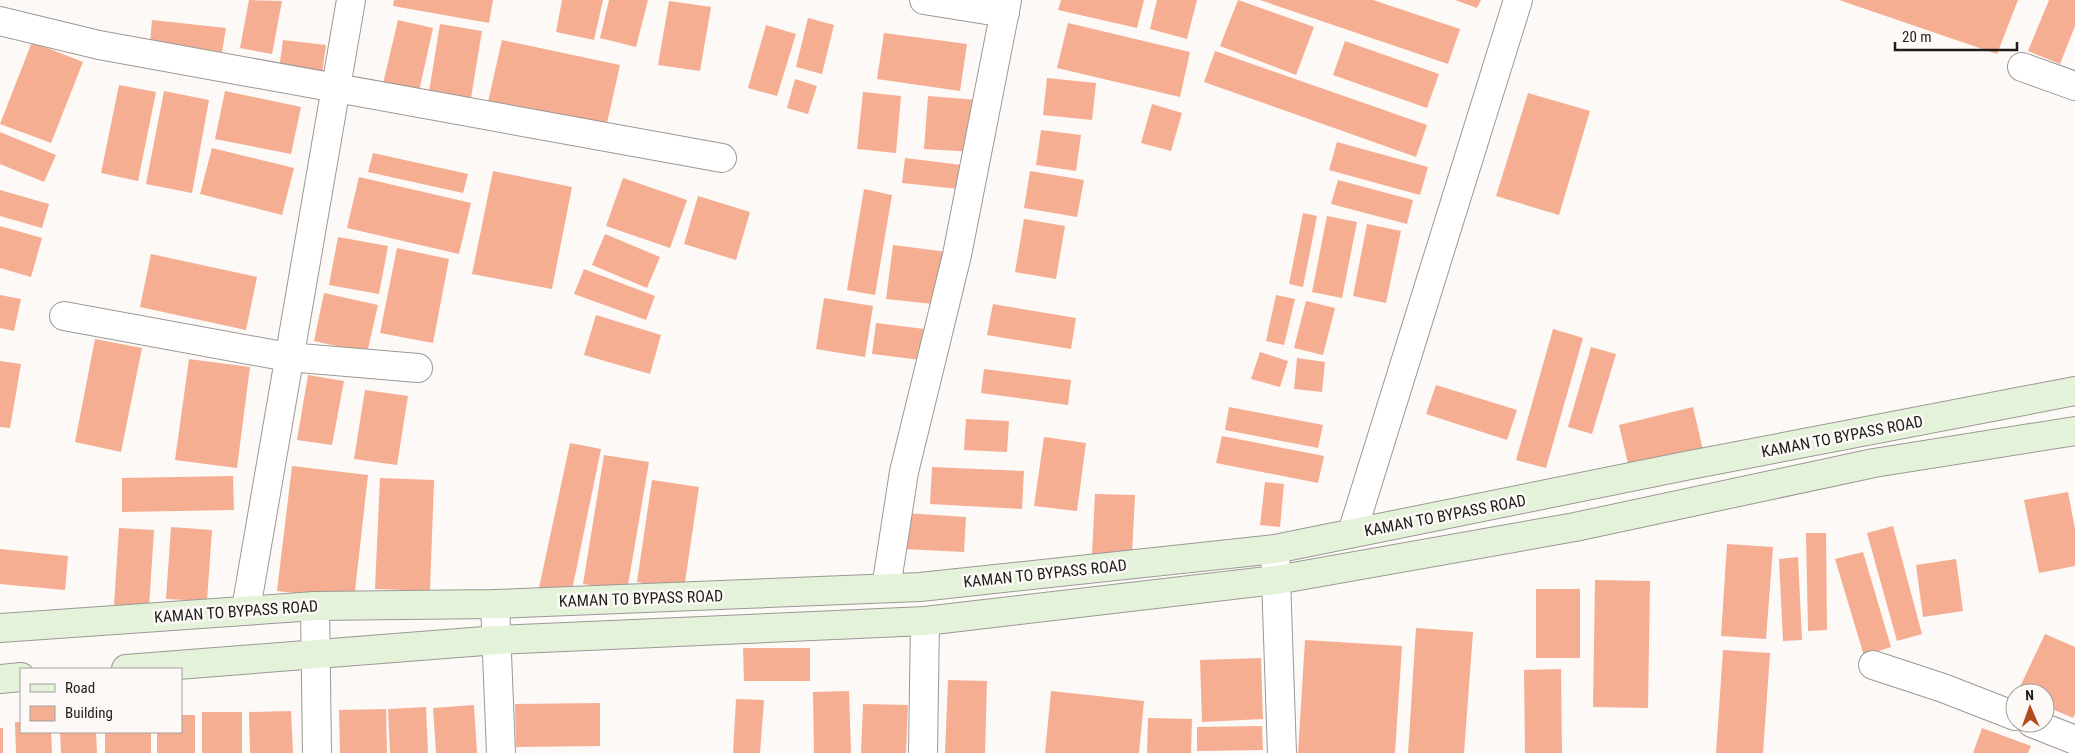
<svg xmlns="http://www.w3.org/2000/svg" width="2075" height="753" font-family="'Roboto Condensed',sans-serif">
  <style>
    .building { fill: #f6ae93 }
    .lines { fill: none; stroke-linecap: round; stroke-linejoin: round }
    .street-casing { stroke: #9c9896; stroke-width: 30 }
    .secondary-casing { stroke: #9c9896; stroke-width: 30 }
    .street { stroke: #fff; stroke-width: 28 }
    .secondary { stroke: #e3f2d8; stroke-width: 28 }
    .labels { text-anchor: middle; stroke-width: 5; stroke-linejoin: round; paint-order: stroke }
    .street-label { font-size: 16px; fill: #1e1d1c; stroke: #fcf9f6 }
  </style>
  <rect width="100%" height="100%" fill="#fcf9f6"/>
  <path class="building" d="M249,0L282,1L272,54L240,48Z
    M394,0H493L489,23L393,6Z
    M562,0H603L594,40L556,32Z
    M609,0H648L636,47L600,38Z
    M1061,0H1144L1137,28L1058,10Z
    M1157,0H1197L1187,39L1150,29Z
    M1238,0L1314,27L1296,75L1220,46Z
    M1260,0H1373L1460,29L1448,64Z
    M1455,0H1481L1477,8Z
    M1839,0H2018L1997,54Z
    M2049,0H2075V26L2060,64L2028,51Z
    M669,1L711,7L700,71L658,65Z
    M808,18L834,25L822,74L796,67Z
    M152,20L226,28L222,52L150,43Z
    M398,20L433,28L418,96L382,88Z
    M1068,23L1190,52L1180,97L1057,68Z
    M440,24L482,31L471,98L429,92Z
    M766,25L796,34L777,96L748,88Z
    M884,33L967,44L960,91L877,79Z
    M283,40L326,45L322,74L279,69Z
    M502,40L620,65L606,128L488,102Z
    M1345,41L1439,74L1427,108L1333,75Z
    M32,42L83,62L51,143L0,124Z
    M1215,51L1427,125L1416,157L1204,82Z
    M1047,78L1096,83L1092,120L1043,115Z
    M795,79L817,86L808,114L787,108Z
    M119,85L156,92L138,181L101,173Z
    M164,91L209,100L192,193L146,184Z
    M225,91L301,107L291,154L215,139Z
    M863,92L901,96L896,153L857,149Z
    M1528,93L1590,111L1559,215L1496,196Z
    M928,96L978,100L974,152L924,149Z
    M1152,104L1182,113L1171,151L1141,143Z
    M1041,130L1081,135L1076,171L1036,165Z
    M0,132L56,155L44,182L0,164Z
    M1337,142L1428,167L1420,195L1329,170Z
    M212,148L294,168L282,215L200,194Z
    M373,153L468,174L463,193L368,172Z
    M905,158L962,165L959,189L902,183Z
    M493,171L572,187L552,289L472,274Z
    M1030,171L1084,180L1077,217L1024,208Z
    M359,177L471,203L459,254L347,228Z
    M623,178L687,200L670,248L606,226Z
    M1338,180L1413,200L1407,224L1331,204Z
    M864,189L892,195L875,295L847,290Z
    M0,190L49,204L42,228L0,216Z
    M698,196L750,212L736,260L684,244Z
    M1303,213L1317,216L1303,287L1289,284Z
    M1327,216L1357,222L1342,298L1312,292Z
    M1024,219L1065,226L1056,279L1015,272Z
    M1367,224L1401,231L1386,303L1353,296Z
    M0,226L42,238L31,277L0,268Z
    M605,234L660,257L647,288L592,265Z
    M338,237L388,246L379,294L329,285Z
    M893,245L948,252L942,305L886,299Z
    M397,248L449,259L433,343L380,333Z
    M151,254L257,277L246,330L140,307Z
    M584,269L655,296L646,320L574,294Z
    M324,293L378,305L367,353L314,341Z
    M0,295L21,299L14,331L0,328Z
    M1276,295L1295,299L1284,345L1266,341Z
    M824,298L873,306L865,357L816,349Z
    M1306,301L1335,308L1323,355L1294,348Z
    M993,304L1076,318L1071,349L987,335Z
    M596,315L661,335L650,374L584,355Z
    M876,323L933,330L929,361L872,354Z
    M1553,329L1583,338L1546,468L1516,460Z
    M95,339L142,348L121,452L75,442Z
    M1591,347L1616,354L1592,434L1568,427Z
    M1260,352L1288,361L1280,387L1251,379Z
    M1297,358L1325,362L1322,392L1294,389Z
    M189,359L250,367L237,468L175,460Z
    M0,361L21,364L10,428L0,427Z
    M984,369L1071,380L1068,405L981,393Z
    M308,375L344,381L332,445L297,440Z
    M1436,385L1517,410L1507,440L1426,414Z
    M365,390L408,396L397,465L354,459Z
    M1229,407L1323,425L1318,448L1225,430Z
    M1693,407L1703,450L1629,468L1619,425Z
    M966,419L1009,421L1007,452L964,450Z
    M1222,436L1324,456L1318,483L1216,463Z
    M1044,437L1086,443L1077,511L1034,506Z
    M570,443L601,449L571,595L539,588Z
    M604,455L649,462L627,591L583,584Z
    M292,466L368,475L354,600L277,591Z
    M932,467L1024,471L1022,509L930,504Z
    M233,476L234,510L122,512V478Z
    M380,478L434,480L430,591L375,589Z
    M652,480L699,487L684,589L637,582Z
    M1265,482L1284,484L1280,527L1260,525Z
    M2068,492L2075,529V566L2039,573L2024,500Z
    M1095,494L1135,495L1132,555L1092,554Z
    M905,513L966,517L964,552L903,549Z
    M1893,526L1922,634L1897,641L1867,533Z
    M171,527L212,530L207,601L166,599Z
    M119,528L154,530L149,607L114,605Z
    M1806,533H1826L1827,630L1808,631Z
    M1727,544L1773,547L1766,639L1721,636Z
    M0,549L68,556L65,590L0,584Z
    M1863,552L1891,647L1864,656L1835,559Z
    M1798,557L1802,640L1783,641L1779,559Z
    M1956,559L1963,611L1923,617L1916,565Z
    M1595,580L1650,581L1648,708L1593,707Z
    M1536,589H1580V658H1536Z
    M1416,628L1473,632L1464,753H1408Z
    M2045,634L2075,647V714L2073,718L2045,706V693H2017Z
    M1305,640L1402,646L1395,753H1298Z
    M743,648H810V681H744Z
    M1723,650L1770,653L1763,753H1716Z
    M1261,658L1263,719L1202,722L1200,660Z
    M1561,669L1562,753H1525L1524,670Z
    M948,680L987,681L985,753H945Z
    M849,691L851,753H814L813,692Z
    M1051,691L1144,701L1139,753H1045Z
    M736,699L764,700L760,753H733Z
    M600,703V746L516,747L515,704Z
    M863,704L908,705L906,753H861Z
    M474,705L477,753H436L433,708Z
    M426,707L428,753H390L388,709Z
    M386,709L387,753H340L339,710Z
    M291,711L293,753H250L249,712Z
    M202,712H242V753H202Z
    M181,715H195V753H157V732H181Z
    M1148,718L1192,719L1191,753H1147Z
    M15,722H21V732H51L52,753H16Z
    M1262,726L1263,750L1197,751V727Z
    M0,728H3V753H0Z
    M1982,728L2031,746L2028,753H1973Z
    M60,732H96L97,753H61Z
    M105,732H151V753H105Z"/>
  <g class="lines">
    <g class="street-casing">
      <path id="street" d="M924,0L1005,13
        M0,21L99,45L722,158
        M2022,67L2075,86
        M64,316L288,357L418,368
        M1352,533L1518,0
        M1275,549L1282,753
        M886,588L904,472L957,255L1007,0
        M495,604L501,753
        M315,606L317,753
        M246,609L351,0
        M1873,665L1943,688L2015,716
        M2032,723L2075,740
        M923,753L925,621"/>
    </g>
    <g class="secondary-casing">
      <path id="secondary" d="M0,628L315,606L495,604L920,587L1275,549L1690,465L2075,391
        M126,669L497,640L925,621L1276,580L1575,527L1874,463L2075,431
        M0,679L21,677"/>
    </g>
    <use href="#street" class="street"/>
    <use href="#secondary" class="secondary"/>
  </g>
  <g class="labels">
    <g class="street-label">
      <text transform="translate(1842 436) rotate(-11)" y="6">KAMAN TO BYPASS ROAD</text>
      <text transform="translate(1445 515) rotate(-11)" y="6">KAMAN TO BYPASS ROAD</text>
      <text transform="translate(1045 573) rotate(-6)" y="6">KAMAN TO BYPASS ROAD</text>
      <text transform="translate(641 598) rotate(-2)" y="6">KAMAN TO BYPASS ROAD</text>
      <text transform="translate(236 611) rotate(-4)" y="6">KAMAN TO BYPASS ROAD</text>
    </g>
  </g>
  <rect x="20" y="668" width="162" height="65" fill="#fcf9f6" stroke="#a3a19f"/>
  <rect x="30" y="684" width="25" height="8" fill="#e3f2d8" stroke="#a3a19f"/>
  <text x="65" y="693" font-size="15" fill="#1e1d1c">Road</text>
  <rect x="30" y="706" width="25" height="15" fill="#f6ae93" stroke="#a3a19f"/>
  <text x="65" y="718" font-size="15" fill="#1e1d1c">Building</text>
  <g transform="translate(2030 708) rotate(358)"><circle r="24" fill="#fcf9f6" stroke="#a3a19f"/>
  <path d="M0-4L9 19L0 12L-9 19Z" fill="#b04b1a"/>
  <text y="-8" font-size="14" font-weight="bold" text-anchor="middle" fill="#1e1d1c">N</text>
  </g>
  <path d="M1895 42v8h122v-8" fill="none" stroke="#1e1d1c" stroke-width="2.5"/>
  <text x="1902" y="42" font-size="15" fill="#1e1d1c" stroke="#fcf9f6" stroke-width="4" paint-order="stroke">20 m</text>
</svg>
